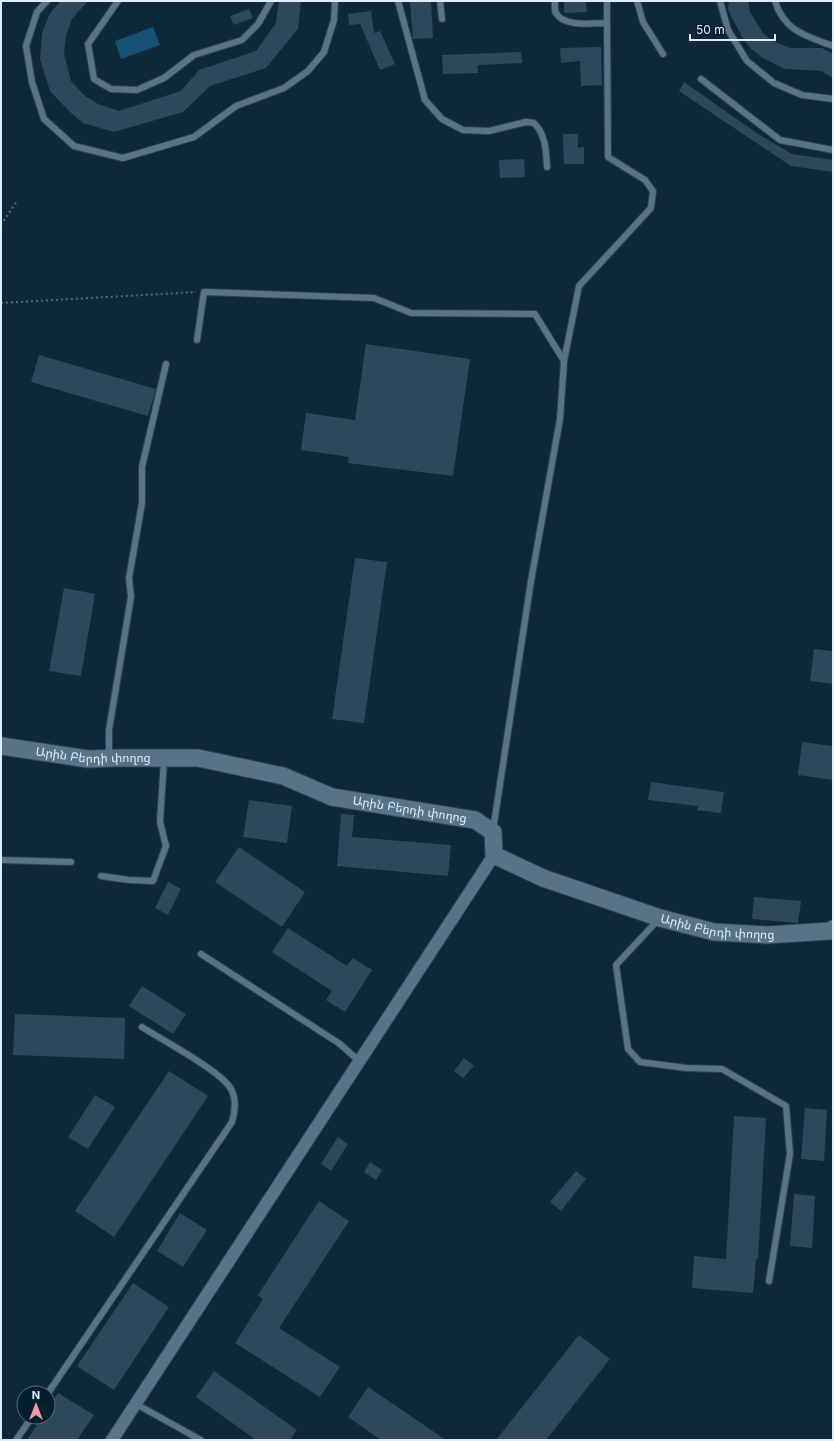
<svg xmlns="http://www.w3.org/2000/svg" width="834" height="1441" font-family="Inter,'Noto Sans Armenian',sans-serif">
  <style>
    .green { fill: #175176 }
    .building { fill: #2e475a }
    .lines { fill: none; stroke-linecap: round; stroke-linejoin: round }
    .lane-casing { stroke: #314150; stroke-width: 8 }
    .street-casing { stroke: #314150; stroke-width: 14 }
    .secondary-casing { stroke: #314150; stroke-width: 19 }
    .path { stroke: #546a79; stroke-width: 2; stroke-dasharray: 2 3; stroke-linecap: butt }
    .lane { stroke: #587388; stroke-width: 6 }
    .street { stroke: #587388; stroke-width: 12 }
    .secondary { stroke: #587388; stroke-width: 17 }
    .labels { text-anchor: middle; stroke-width: 3; stroke-linejoin: round; paint-order: stroke }
    .street-label { font-size: 12px; fill: #deedf9; stroke: #051e2f }
  </style>
  <rect width="100%" height="100%" fill="#0f2839"/>
  <path class="green" d="M153,27L160,45L121,59L115,41Z"/>
  <path class="building" d="M61,1H88L72,19L66,35L64,54L71,81L85,96L98,104L119,111L181,91L199,70L256,51L276,23L279,1H301L298,29L266,68L210,86L183,112L114,132L83,123L69,111L50,91L40,59L42,33L50,13Z
    M410,1H431L433,38L413,39Z
    M564,1H586L587,12L564,13Z
    M729,1H748L750,12L763,33L771,40L790,48H822L833,54V78L821,71L785,69L763,58L750,48L741,35L728,10Z
    M249,9L253,18L234,25L230,16Z
    M371,11L374,33L380,31L395,64L380,70L360,24L349,25L348,14Z
    M601,47L602,85L581,86L580,61L561,63L560,48Z
    M521,52L522,63L478,65V73L443,74L442,55Z
    M684,82L758,134L792,154L833,160V172L791,166L679,91Z
    M563,134H578V148L584,147V164H564Z
    M524,159L525,177L500,178L499,160Z
    M366,344L470,359L453,476L348,463L349,457L301,450L306,413L355,420Z
    M39,355L156,389L148,416L31,382Z
    M355,558L387,562L364,723L332,719Z
    M64,588L95,594L81,676L49,671Z
    M814,649L833,651V684L810,681Z
    M802,742L833,746V780L798,775Z
    M651,782L724,792L721,813L697,810L698,806L648,800Z
    M249,800L292,806L287,843L243,837Z
    M341,814L354,815L352,837L451,845L448,876L337,866Z
    M239,847L305,892L282,927L215,882Z
    M168,882L181,889L168,915L155,908Z
    M754,897L801,901L798,923L752,919Z
    M288,928L347,966L353,958L372,970L345,1012L326,1000L332,991L272,952Z
    M142,986L186,1014L173,1034L129,1006Z
    M15,1014L125,1018L124,1059L13,1055Z
    M464,1058L474,1066L463,1078L454,1071Z
    M169,1071L208,1096L114,1237L75,1211Z
    M95,1095L115,1107L88,1149L68,1137Z
    M805,1108L827,1110L824,1161L801,1159Z
    M734,1116L766,1118L758,1259H756L753,1293L692,1288L694,1256L726,1259Z
    M338,1137L348,1144L331,1171L321,1164Z
    M370,1162L382,1170L376,1180L364,1172Z
    M576,1171L586,1179L561,1211L550,1202Z
    M794,1194L815,1196L812,1248L790,1246Z
    M319,1201L349,1221L279,1328L340,1367L320,1397L235,1343L263,1299L258,1295Z
    M180,1213L207,1230L183,1267L157,1251Z
    M133,1283L169,1307L114,1390L77,1366Z
    M579,1335L610,1359L546,1440H496Z
    M214,1371L297,1430L290,1440H256L196,1397Z
    M368,1387L446,1440H381L348,1417Z
    M58,1393L94,1415L77,1440H27L42,1417H48V1408Z"/>
  <g class="lines">
    <g class="lane-casing">
      <path id="lane" d="M47,1L37,12L26,46L32,82L44,119L74,146L123,158L194,137L236,106L284,88L308,71L324,52L334,20L335,1
        M118,1L88,44L94,79L111,89L137,90L164,78L194,55L242,40L258,24L271,1
        M398,1L425,100L442,119L463,130L489,131L526,122L534,123C546,135 546,151 547,167
        M440,1L442,19
        M555,1C555,5 554,10 556,13C565,28 593,23 607,23V1
        M637,1L643,22L663,54
        M720,1L728,30L747,61L774,83L802,95L833,99
        M775,1C784,31 806,36 833,46
        M701,79L780,140L833,150
        M197,340L204,292L374,298L411,313L535,314L564,361
        M109,757V730L131,597L129,578L142,503V467L166,364
        M493,830L531,581L560,419L564,361L579,286L651,208L653,191L645,180L608,157L607,23
        M1,860L71,862
        M101,876L129,880L153,881L166,846L160,822L164,760
        M659,919L616,965L628,1049L640,1062L686,1068L722,1069L786,1106L790,1154L769,1281
        M201,954L340,1044L359,1061
        M48,1393L232,1122C235,1112 237,1100 231,1089C221,1071 162,1040 142,1027
        M136,1404L201,1440
        M16,1440L32,1417"/>
    </g>
    <g class="street-casing">
      <path id="street" d="M112,1440L494,855"/>
    </g>
    <g class="secondary-casing">
      <g id="secondary">
        <path id="s1" d="M1,746L88,759L117,758H198L283,776L332,797L475,820L493,832L494,855L543,878L660,918L714,932L767,935L830,931L833,929"/>
      </g>
    </g>
    <path class="path" d="M1,225L17,201
      M1,303L196,292"/>
    <use href="#lane" class="lane"/>
    <use href="#street" class="street"/>
    <use href="#secondary" class="secondary"/>
  </g>
  <g class="labels">
    <g class="street-label">
      <text dy="4" stroke="none"><textPath href="#s1" startOffset="93">Արին Բերդի փողոց</textPath></text>
      <text dy="4" stroke="none"><textPath href="#s1" startOffset="417">Արին Բերդի փողոց</textPath></text>
      <text dy="4" stroke="none"><textPath href="#s1" startOffset="764">Արին Բերդի փողոց</textPath></text>
    </g>
  </g>
  <rect width="834" height="1441" fill="none" stroke="#deedf9" stroke-width="4"/>
  <g transform="translate(36 1405)"><circle r="19" fill="#051e2f" stroke="#5c7180"/>
  <path d="M0-3L7 15L0 10L-7 15Z" fill="#f49aa4"/>
  <text y="-6" font-size="11" font-weight="bold" text-anchor="middle" fill="#deedf9">N</text>
  </g>
  <path d="M690 34v6h85v-6" fill="none" stroke="#deedf9" stroke-width="2"/>
  <text x="696" y="34" font-size="12" fill="#deedf9" stroke="#051e2f" stroke-width="3" paint-order="stroke">50 m</text>
</svg>
